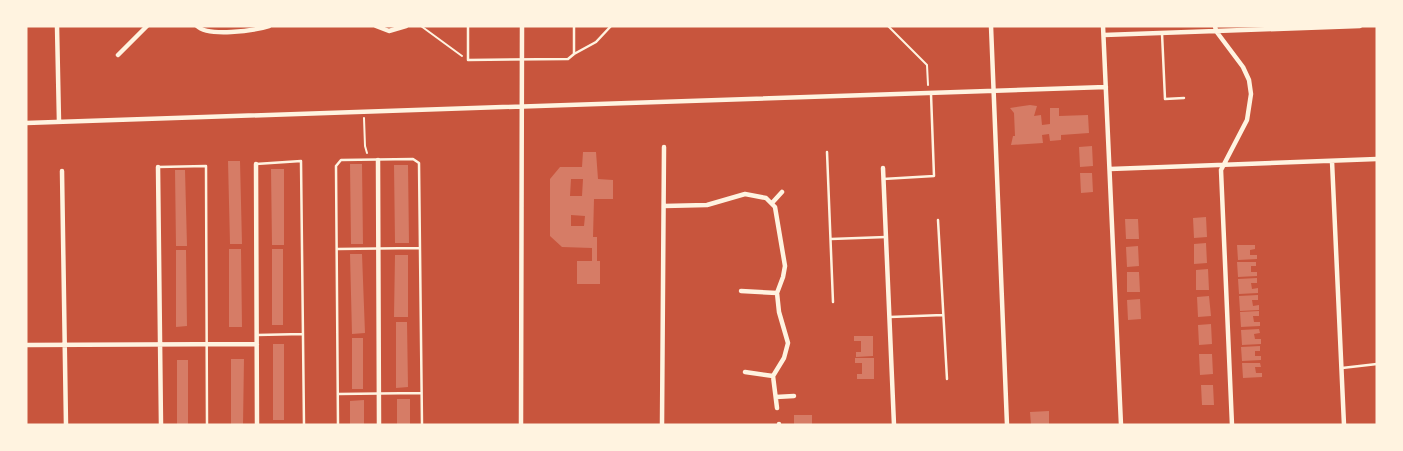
<svg xmlns="http://www.w3.org/2000/svg" width="1403" height="451" font-family="Inter,sans-serif">
  <style>
    .building { fill: #d67c66; fill-rule: evenodd }
    .lines { fill: none; stroke-linecap: round; stroke-linejoin: round }
    .path { stroke: #fff3e0; stroke-width: 2 }
    .service { stroke: #fff3e0; stroke-width: 2.5 }
    .minor { stroke: #fff3e0; stroke-width: 4.5 }
  </style>
  <rect width="100%" height="100%" fill="#c8553d"/>
  <path class="building" d="M1030,105L1037,106L1034,116L1041,115L1042,125L1050,124V108H1059V116L1088,115L1089,133L1061,135V140L1050,141L1049,134L1042,135L1043,143L1011,145L1013,136H1015L1014,113L1010,108Z
    M1092,146L1093,166L1080,167L1079,147Z
    M583,152H596L598,179L613,180V199H594L593,237H597V261H600V284H577V261H592V248L562,247L550,236V179L560,167H582ZM571,179H583L582,196H570ZM571,215L585,216L584,226H571Z
    M228,161H240L242,244H230Z
    M350,164H362L363,244H351Z
    M394,165H408L409,243H395Z
    M271,169H284V245H272Z
    M175,170H185L187,246H176Z
    M1080,173H1092L1093,192L1081,193Z
    M1206,217L1207,237L1194,238L1193,218Z
    M1125,219H1138L1139,239H1126Z
    M1206,243L1207,263L1194,264V244Z
    M1237,245H1255V249L1250,250V255H1257V259L1238,260Z
    M1138,246L1139,266L1127,267L1126,247Z
    M229,249H241L242,327H229Z
    M272,249H283V325H272Z
    M176,250H186L187,326L176,327Z
    M350,254H362L365,333L352,334Z
    M395,255H408V317H394Z
    M1237,262H1256V266H1251V272H1257V276L1238,277Z
    M1208,269L1209,290H1196V270Z
    M1127,272H1139L1140,292H1127Z
    M1257,278V283H1251L1252,289L1258,288V293L1239,294L1238,279Z
    M1258,295V300H1252L1253,306L1259,305V310L1240,311L1239,296Z
    M1209,296L1211,316L1198,317L1197,297Z
    M1140,299L1141,319L1128,320L1127,300Z
    M1259,311V316H1253L1254,322H1260V326L1241,327L1240,312Z
    M396,322H407L408,387L396,388Z
    M1211,324L1212,344L1199,345L1198,325Z
    M1259,329L1260,333L1254,334L1255,339H1261V344L1242,345L1241,330Z
    M854,336H873V356L856,357V352H861V341H854Z
    M352,338H363V389H352Z
    M273,344H284V420H273Z
    M1260,346V351H1255V356H1261V360L1242,361L1241,347Z
    M1199,354H1212L1213,374L1200,375Z
    M855,358H874V379H857V374H862V363H855Z
    M231,359H244L243,425H231Z
    M177,360H188V425H177Z
    M1242,363H1260L1261,367H1255L1256,373H1262V377L1243,378Z
    M1201,385H1213L1214,405H1202Z
    M397,399H410V425H397Z
    M364,400V425H350V401Z
    M1049,411V425H1031L1030,412Z
    M794,415H812V425H794Z"/>
  <g class="lines">
    <path class="path" d="M421,26L462,56
      M888,26L927,65L928,85
      M364,118L365,146L367,153"/>
    <path class="service" d="M468,26V60L568,59L574,54V26
      M1162,33L1165,99L1184,98
      M574,54L596,42L611,26
      M827,152L833,302
      M256,164L301,161L304,425
      M158,167L206,166L207,425
      M883,179L934,176L931,94
      M938,220L947,379
      M831,239L886,237
      M337,249L420,248
      M890,317L943,315
      M257,335L303,334
      M1342,368L1377,364
      M338,394L421,393
      M338,425L336,166L341,160L413,159L419,163L422,425"/>
    <path class="minor" d="M57,26L59,122
      M197,26C208,37 253,31 269,26
      M376,26L389,31L406,26
      M991,26L1007,425
      M1103,26L1121,425
      M1215,26L1216,31L1243,67L1249,80L1251,94L1247,120L1221,170L1232,425
      M1104,35L1360,26
      M118,55L147,26
      M26,123L1106,87
      M378,160L379,425
      M1332,161L1344,425
      M256,164L257,425
      M158,167L161,425
      M883,168L894,425
      M1110,169L1377,159
      M62,171L66,425
      M772,203L782,192
      M664,206L707,205L745,194L766,198L775,207L785,266L783,277L777,293L779,312L788,343L784,358L773,376L777,408
      M741,291L777,293
      M26,345L257,344
      M745,372L773,376
      M776,397L794,396
      M779,424V425
      M521,425L522,26
      M662,425L664,147"/>
  </g>
  <rect width="1403" height="451" fill="none" stroke="#fff3e0" stroke-width="55"/>
</svg>
